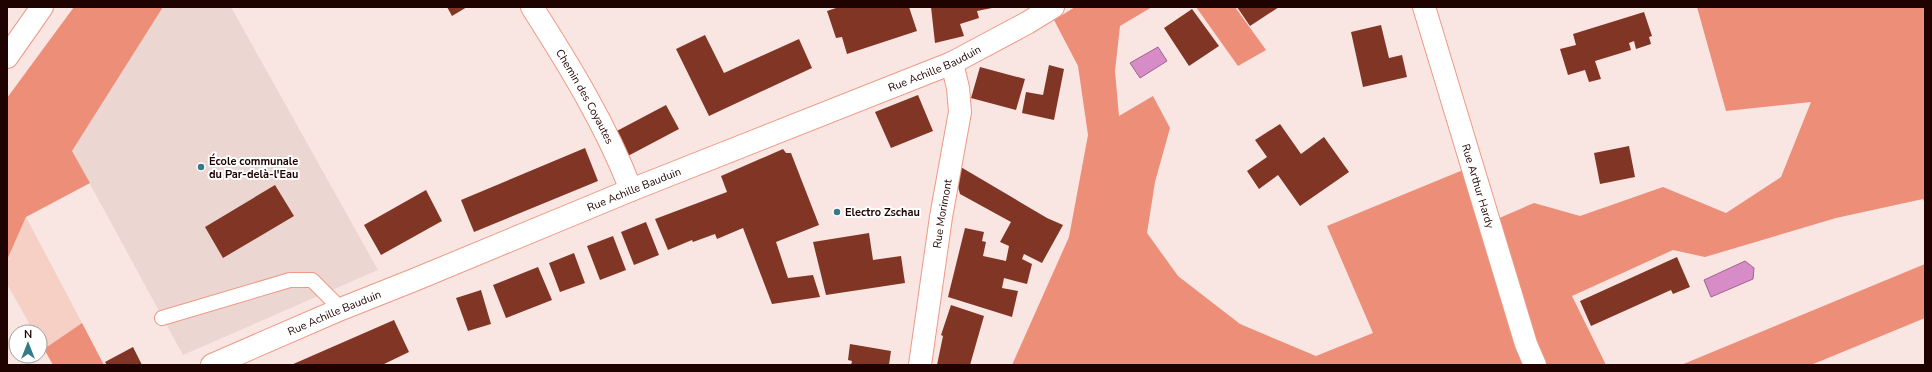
<svg xmlns="http://www.w3.org/2000/svg" width="1932" height="372" font-family="'Nunito Sans',sans-serif">
  <style>
    .built { fill: #ebd6d1 }
    .green { fill: #f6cfc5 }
    .forest { fill: #ec8e78 }
    .water { fill: #d78cc8; stroke: #a0638c }
    .building { fill: #803525 }
    .lines { fill: none; stroke-linecap: round; stroke-linejoin: round }
    .lane-casing { stroke: #ee9984; stroke-width: 16 }
    .street-casing { stroke: #ee9984; stroke-width: 24 }
    .secondary-casing { stroke: #ee9984; stroke-width: 24 }
    .highway-casing { stroke: #ee9984; stroke-width: 24 }
    .lane { stroke: #fff; stroke-width: 14 }
    .street { stroke: #fff; stroke-width: 22 }
    .secondary { stroke: #fff; stroke-width: 22 }
    .highway { stroke: #fff; stroke-width: 22 }
    .poi-dot { fill: #357a88; stroke: #fff; stroke-width: 1.5 }
    .labels { text-anchor: middle; stroke-width: 4; stroke-linejoin: round; paint-order: stroke }
    .street-label { font-size: 11px; fill: #1f0301; stroke: #fff }
    .poi-label { font-size: 11px; font-weight: bold; fill: #1f0301; stroke: #fff; text-anchor: start }
  </style>
  <rect width="100%" height="100%" fill="#f9e6e2"/>
  <path class="built" d="M163,7H231L378,270L183,355L72,151Z"/>
  <path class="green" d="M26,217L82,323L44,349L40,342V332H34L7,284V260Z"/>
  <path class="forest" d="M74,7H163L72,151L90,183L26,217L7,260V98Z
    M1075,7H1152L1120,26L1115,71L1119,116L1153,96L1170,128L1155,182L1147,233L1178,276L1240,324L1316,356L1373,333L1327,226L1463,170L1526,365H1012L1069,237L1088,135L1078,66L1054,20Z
    M1196,7H1235L1266,50L1238,66Z
    M1697,7H1925V204L1923,199L1836,218L1705,257L1673,250L1572,296L1606,365H1544L1497,219L1534,203L1580,216L1663,187L1726,213L1781,177L1811,102L1726,111Z
    M1925,264V318L1811,365H1681Z
    M82,323L104,365H53L44,349Z"/>
  <path class="water" d="M1158,47L1167,61L1140,78L1130,63Z
    M1745,261L1754,268L1753,279L1711,297L1704,280Z"/>
  <path class="building" d="M447,7H467L452,16Z
    M839,7H909L917,31L847,54L842,37L836,38L827,11Z
    M931,7H992V8L977,11L979,18L960,24L964,36L935,43Z
    M1237,7H1279L1250,26Z
    M1192,9L1219,46L1189,66L1164,28Z
    M1644,12L1652,36L1649,37L1651,44L1636,49L1634,41L1629,43L1631,50L1595,61L1601,79L1589,82L1585,70L1568,75L1560,49L1576,45L1573,34Z
    M1381,25L1389,58L1402,55L1407,77L1363,87L1351,32Z
    M705,35L724,73L799,39L812,68L709,116L676,49Z
    M1049,65L1064,69L1054,120L1022,113L1026,92L1043,95Z
    M980,67L1025,79L1016,110L971,98Z
    M918,95L933,131L891,148L875,112Z
    M666,105L679,129L626,157L613,133Z
    M1280,124L1301,154L1324,137L1349,172L1300,206L1278,175L1259,189L1247,171L1267,157L1255,140Z
    M1629,146L1635,177L1600,184L1594,153Z
    M585,148L598,181L474,232L461,200Z
    M783,149L786,153H791L819,225L776,242L788,278L813,275L820,297L772,304L743,228L717,239L715,234L693,242L692,240L668,250L655,219L727,192L721,176Z
    M959,166L1047,218L1063,225L1042,263L1024,254L1022,259L1032,264L1027,284L1004,278L1002,288L1018,291L1012,317L948,297L965,228L984,232L982,241L986,242L983,256L1006,261L1009,246L1000,242L1011,222L960,194L957,183Z
    M275,185L294,216L223,258L205,227Z
    M426,190L442,221L381,255L364,225Z
    M646,222L659,255L634,265L621,232Z
    M869,233L873,260L901,256L905,283L826,295L813,242Z
    M613,236L626,270L600,280L587,246Z
    M574,253L585,283L560,292L549,263Z
    M1677,257L1690,287L1673,294L1671,290L1591,326L1580,301Z
    M538,267L552,300L506,318L493,285Z
    M481,290L491,324L468,331L456,298Z
    M951,305L984,316L970,365H937L943,336L941,335Z
    M394,320L409,352L382,365H291Z
    M850,344L891,351L889,365H851L852,361L848,360Z
    M133,347L142,365H107L105,362Z"/>
  <g class="lines">
    <g class="lane-casing">
      <path id="lane" d="M162,318L290,280H312L341,309"/>
    </g>
    <g class="street-casing">
      <g id="street">
        <path id="s1" d="M532,7C569,65 606,125 631,190"/>
        <path id="s2" d="M920,365L941,217L960,112L958,88L952,63"/>
      </g>
    </g>
    <g class="secondary-casing">
      <g id="secondary">
        <path id="s3" d="M1424,7L1526,344L1535,365"/>
        <path id="s4" d="M212,365L341,309L414,280L631,190L952,63L1027,23L1053,7"/>
      </g>
    </g>
    <g class="highway-casing">
      <path id="highway" d="M7,57L42,7"/>
    </g>
    <use href="#lane" class="lane"/>
    <use href="#street" class="street"/>
    <use href="#secondary" class="secondary"/>
    <use href="#highway" class="highway"/>
  </g>
  <g class="poi-dot">
    <circle cx="201" cy="167" r="4"/>
    <circle cx="837" cy="212" r="4"/>
  </g>
  <g class="labels">
    <g class="street-label">
      <text dy="4" stroke="none"><textPath href="#s4" startOffset="781">Rue Achille Bauduin</textPath></text>
      <text dy="4" stroke="none"><textPath href="#s1" startOffset="104">Chemin des Coyautes</textPath></text>
      <text dy="4" stroke="none"><textPath href="#s3" startOffset="187">Rue Arthur Hardy</textPath></text>
      <text dy="4" stroke="none"><textPath href="#s4" startOffset="457">Rue Achille Bauduin</textPath></text>
      <text dy="4" stroke="none"><textPath href="#s2" startOffset="153">Rue Morimont</textPath></text>
      <text dy="4" stroke="none"><textPath href="#s4" startOffset="133">Rue Achille Bauduin</textPath></text>
    </g>
    <g class="poi-label">
      <text x="209" y="165">École communale<tspan x="209" dy="13">du Par-delà-l'Eau</tspan></text>
      <text x="845" y="216">Electro Zschau</text>
    </g>
  </g>
  <rect width="1932" height="372" fill="none" stroke="#1f0301" stroke-width="16"/>
  <g transform="translate(28 344)"><circle r="19" fill="#ffffff" stroke="#a59a99"/>
  <path d="M0-3L7 15L0 10L-7 15Z" fill="#357a88"/>
  <text y="-6" font-size="11" font-weight="bold" text-anchor="middle" fill="#1f0301">N</text>
  </g>
</svg>
